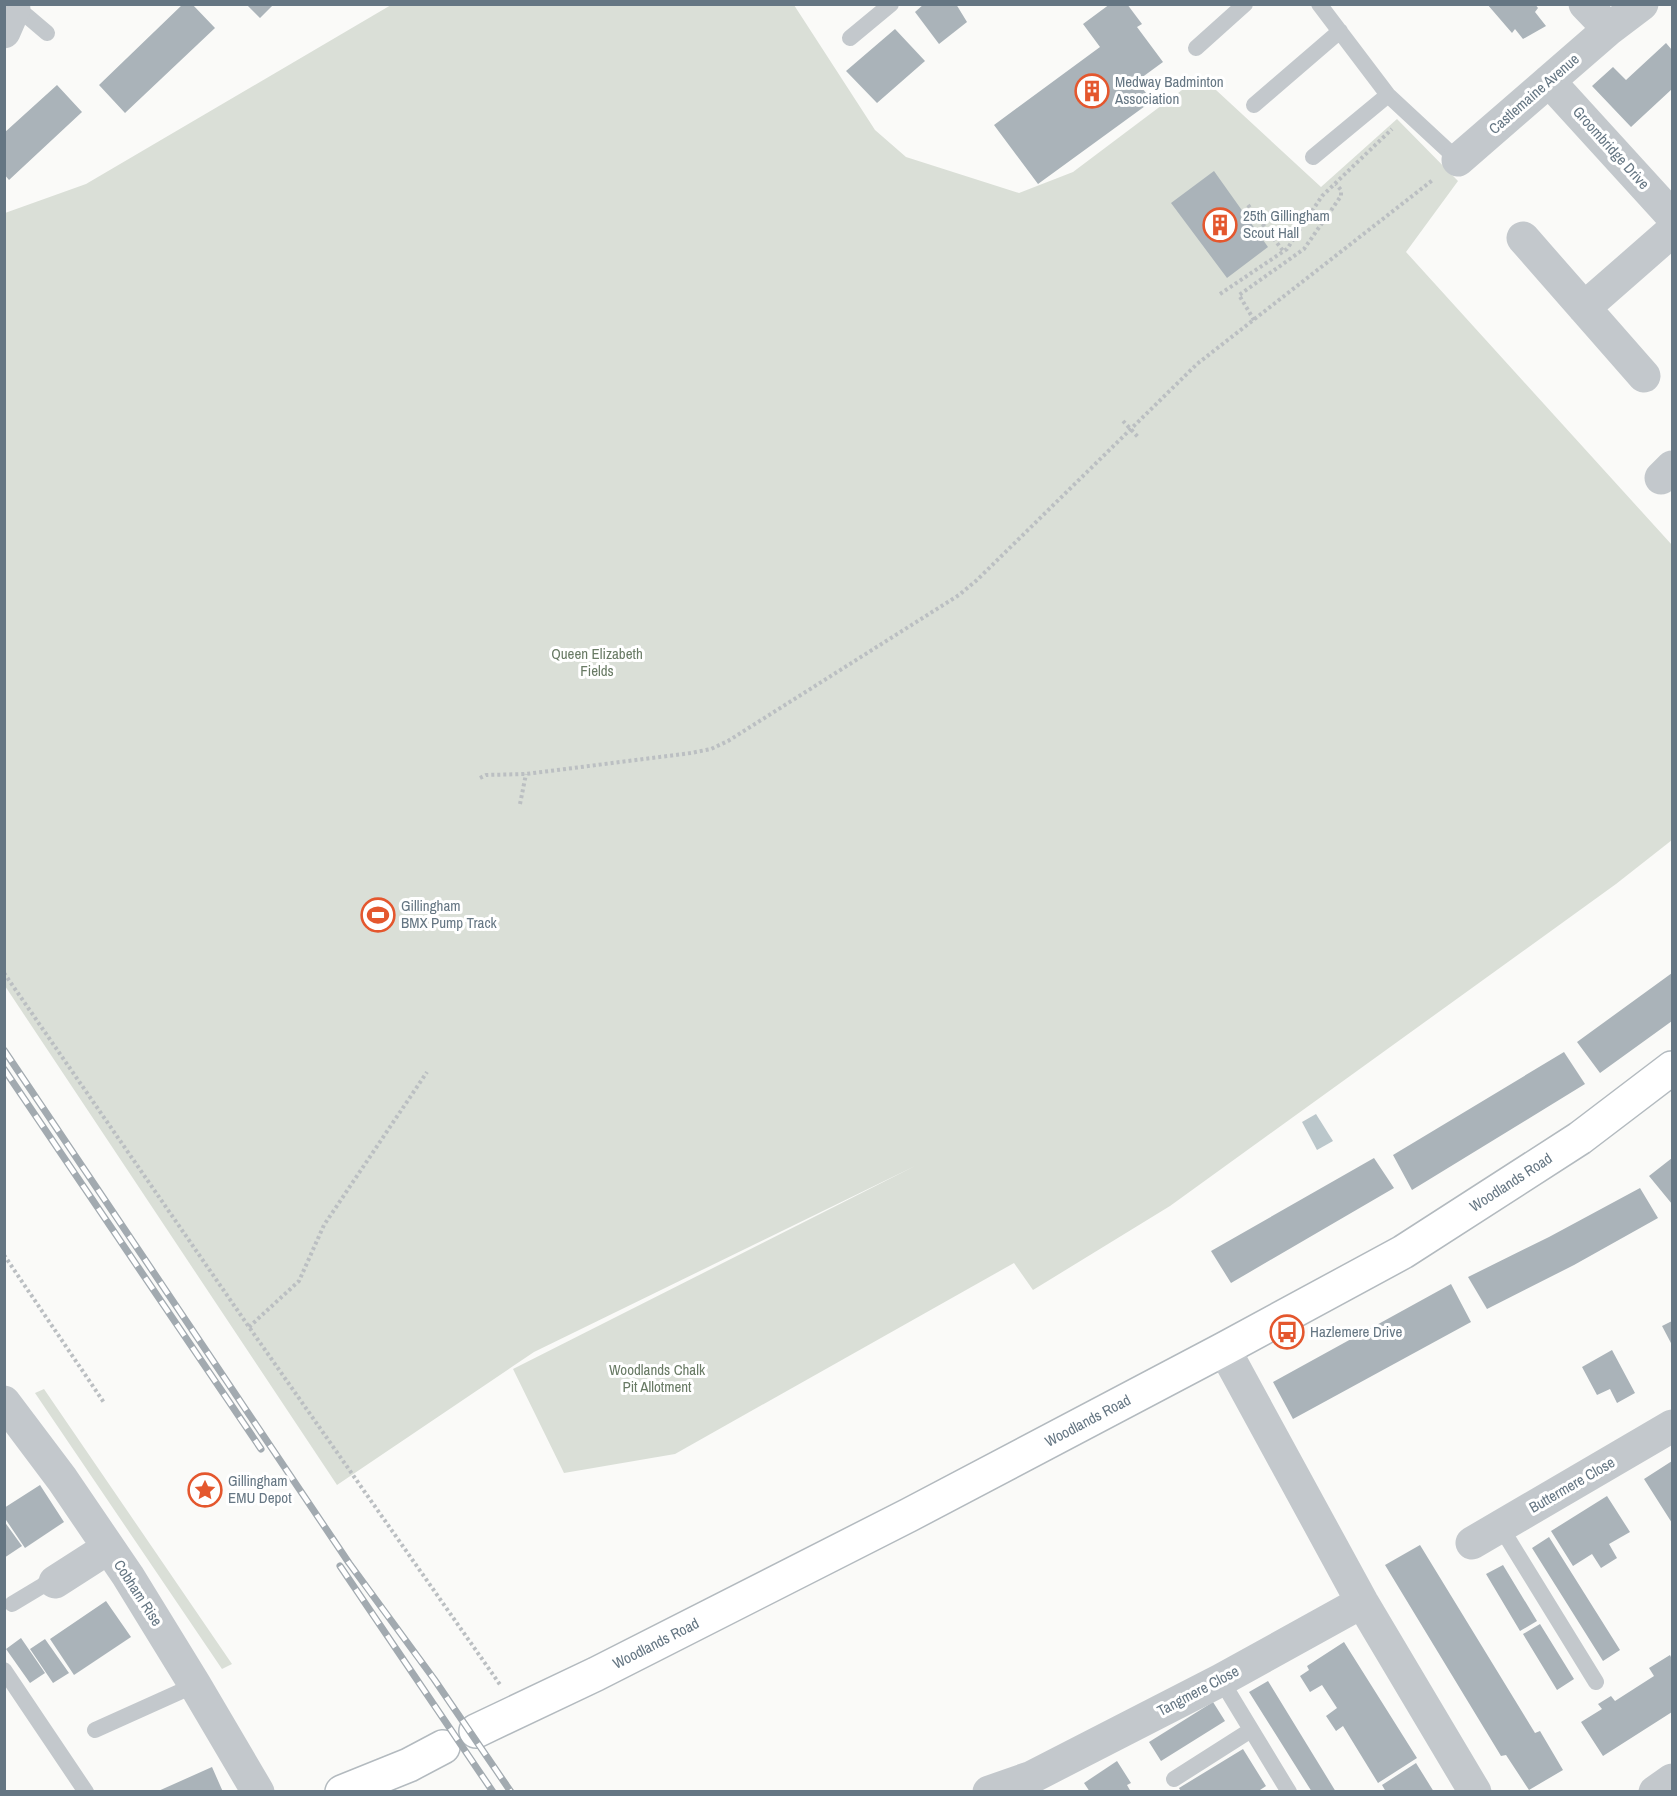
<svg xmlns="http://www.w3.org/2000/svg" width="1677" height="1796" font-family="'Archivo Narrow',sans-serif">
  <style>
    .green { fill: #dadfd7 }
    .water { fill: #bbc7cb }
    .building { fill: #aab3b9 }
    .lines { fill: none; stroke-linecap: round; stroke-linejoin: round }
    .secondary-casing { stroke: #b3babf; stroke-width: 36 }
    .path { stroke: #bbbfc2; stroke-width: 4; stroke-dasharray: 3 3; stroke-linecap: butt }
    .lane { stroke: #c3c8cc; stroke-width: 16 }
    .street { stroke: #c3c8cc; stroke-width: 33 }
    .secondary { stroke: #fff; stroke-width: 33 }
    .rail-casing { stroke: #a2aab0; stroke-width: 7 }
    .rail { stroke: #fff; stroke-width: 4.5; stroke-dasharray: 14; stroke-linecap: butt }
    .labels { text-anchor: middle; stroke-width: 6; stroke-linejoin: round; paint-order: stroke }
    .poi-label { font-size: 15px; fill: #657683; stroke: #fff; text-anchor: start }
    .street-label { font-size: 15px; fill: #657683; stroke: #fff }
    .park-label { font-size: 15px; fill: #687a64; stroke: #fff }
  </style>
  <rect width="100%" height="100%" fill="#fafaf8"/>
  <path class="green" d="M391,5H794L875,130L906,157L1019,193L1073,172L1190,84L1216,90L1321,187L1397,119L1458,181L1406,252L1672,545V840L1616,884L1170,1206L1033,1290L1014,1263L675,1454L564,1473L513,1369L915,1166L534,1352L337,1485L5,986V213L86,184Z
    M44,1389L232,1664L222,1669L35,1393Z"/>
  <path class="water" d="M1316,1114L1333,1141L1317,1150L1302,1122Z"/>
  <path class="building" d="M183,4H192L215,28L125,113L99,85Z
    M246,4H274L260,18Z
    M924,4H956L967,22L939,44L915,12Z
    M1110,4H1127L1142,24L1137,27L1163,62L1137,81L1152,101L1038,184L994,125L1100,47L1083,24Z
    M1487,4H1535L1538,8L1535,12L1546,26L1523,39L1515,29L1512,33Z
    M895,29L925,61L877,103L846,71Z
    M1666,43L1672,50V89L1631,127L1592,86L1613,67L1626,80Z
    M57,85L82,112L9,180L4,174V133Z
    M1214,171L1268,247L1227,278L1171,203Z
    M1672,973V1021L1600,1073L1577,1042Z
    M1564,1052L1585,1084L1412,1190L1393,1155Z
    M1374,1158L1394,1188L1231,1283L1211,1251Z
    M1672,1158V1204L1649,1176Z
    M1640,1188L1658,1218L1574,1265L1487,1309L1468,1277L1549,1237Z
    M1451,1284L1471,1322L1293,1419L1273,1382Z
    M1672,1321V1345L1662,1326Z
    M1612,1350L1635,1393L1617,1403L1610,1389L1597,1395L1582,1367Z
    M1672,1461V1523L1644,1479Z
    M40,1485L64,1522L25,1548L4,1517V1508Z
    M1607,1496L1630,1532L1609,1544L1617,1558L1601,1568L1592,1554L1573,1566L1551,1531Z
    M4,1521L22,1546L4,1558Z
    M1549,1537L1620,1650L1603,1661L1532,1548Z
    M1420,1545L1535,1733L1540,1731L1563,1770L1529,1790L1506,1755L1501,1756L1385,1565Z
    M1503,1565L1537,1621L1520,1631L1486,1574Z
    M106,1601L131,1637L74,1675L50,1639Z
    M1540,1624L1574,1679L1557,1690L1523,1634Z
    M21,1638L45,1673L30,1683L6,1649Z
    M45,1639L69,1673L53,1683L30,1649Z
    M1344,1642L1417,1758L1378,1783L1343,1726L1336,1731L1326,1716L1337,1708L1322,1685L1310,1692L1300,1676L1309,1670L1307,1666Z
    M1670,1655L1672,1659V1712L1603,1756L1581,1722L1602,1709L1598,1704L1611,1696L1615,1701L1654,1676L1649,1668Z
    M1268,1681L1336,1792H1312L1249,1692Z
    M1213,1702L1225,1721L1161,1761L1149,1742Z
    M1243,1749L1266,1786L1257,1792H1181L1179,1788Z
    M1117,1761L1131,1783L1127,1785L1131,1792H1090L1084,1783Z
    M1416,1763L1434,1792H1386L1382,1785Z
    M212,1767L223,1792H156L174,1784Z"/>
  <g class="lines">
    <g class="secondary-casing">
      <g id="secondary">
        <path id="s1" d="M476,1731L596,1674L909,1515L1224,1349L1403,1252L1580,1138L1672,1068"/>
        <path d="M342,1792L409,1765L443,1747"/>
      </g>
    </g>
    <path class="path" d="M1248,205L1284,252
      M1220,294L1287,249L1322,196L1392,129
      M1254,320L1239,295L1304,249L1341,196V190L1336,184
      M1123,421L1139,438
      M480,778L486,775L526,774L691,753L711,749L728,741L959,595L977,580L1197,364L1434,179
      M520,804L526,774
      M4,973L249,1327L501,1686
      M4,1255L105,1404
      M249,1327L299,1281L324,1225L427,1072"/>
    <path class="lane" d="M15,4L14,9L27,16L47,33
      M1319,4L1388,95L1458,160
      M850,38L891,4
      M1196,48L1245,4
      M1254,105L1340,31
      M1313,157L1388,95
      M1500,1526L1596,1682
      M12,1604L42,1586L55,1582
      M4,1670L86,1792
      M1221,1680L1289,1792
      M95,1730L195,1685
      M1174,1779L1251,1730"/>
    <path class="street" d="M1585,4L1609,29
      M4,32L14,9
      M1549,81L1672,216
      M1458,160L1609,29L1642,4
      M1523,238L1644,376
      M1584,308L1672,231
      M1661,478L1672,467
      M1224,1349L1362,1602L1475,1792
      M4,1402L62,1479L128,1576L195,1685L258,1792
      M1472,1543L1672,1426
      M55,1582L108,1548
      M989,1792L1032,1777L1221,1680L1362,1602
      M1655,1792L1672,1780"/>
    <use href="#secondary" class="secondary"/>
    <g class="rail-casing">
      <path id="rail" d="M4,1050L349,1563L434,1679L511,1792
        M4,1069L261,1449
        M340,1566L493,1792"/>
    </g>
    <use href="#rail" class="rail"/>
  </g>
  <defs>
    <g id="building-ring" transform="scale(1.725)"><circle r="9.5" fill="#fff" stroke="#e4572e" stroke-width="1.5"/><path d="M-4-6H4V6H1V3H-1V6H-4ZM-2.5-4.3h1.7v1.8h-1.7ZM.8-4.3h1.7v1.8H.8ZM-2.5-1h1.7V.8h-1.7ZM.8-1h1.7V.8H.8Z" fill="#e4572e"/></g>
    <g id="stadium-ring" transform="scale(1.725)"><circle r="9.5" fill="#fff" stroke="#e4572e" stroke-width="1.5"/><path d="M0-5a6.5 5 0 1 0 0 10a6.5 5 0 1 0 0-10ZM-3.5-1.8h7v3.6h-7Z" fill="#e4572e"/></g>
    <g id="bus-ring" transform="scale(1.725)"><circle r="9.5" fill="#fff" stroke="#e4572e" stroke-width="1.5"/><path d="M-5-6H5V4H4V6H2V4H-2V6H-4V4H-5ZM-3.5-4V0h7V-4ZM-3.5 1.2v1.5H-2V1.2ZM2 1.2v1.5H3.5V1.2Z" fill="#e4572e"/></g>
    <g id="sight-ring" transform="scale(1.725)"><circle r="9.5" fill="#fff" stroke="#e4572e" stroke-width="1.5"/><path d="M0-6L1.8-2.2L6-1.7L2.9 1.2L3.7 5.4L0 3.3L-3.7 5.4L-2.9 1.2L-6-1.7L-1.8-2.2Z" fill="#e4572e"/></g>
  </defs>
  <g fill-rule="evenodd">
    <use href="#building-ring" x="1092" y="91"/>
    <use href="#building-ring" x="1220" y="225"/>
    <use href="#stadium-ring" x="378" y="915"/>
    <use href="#bus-ring" x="1287" y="1332"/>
    <use href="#sight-ring" x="205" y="1490"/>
  </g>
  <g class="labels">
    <g class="poi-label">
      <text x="1115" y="87">Medway Badminton<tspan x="1115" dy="17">Association</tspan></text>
      <text x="1243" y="221">25th Gillingham<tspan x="1243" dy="17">Scout Hall</tspan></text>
      <text x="401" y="911">Gillingham<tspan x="401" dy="17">BMX Pump Track</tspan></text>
      <text x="1310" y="1337">Hazlemere Drive</text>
      <text x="228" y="1486">Gillingham<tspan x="228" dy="17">EMU Depot</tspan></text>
    </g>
    <g class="street-label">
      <text transform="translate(1534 94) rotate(-41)" y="5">Castlemaine Avenue</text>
      <text transform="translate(1611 148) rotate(48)" y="5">Groombridge Drive</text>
      <text dy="5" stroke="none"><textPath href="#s1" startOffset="1172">Woodlands Road</textPath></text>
      <text dy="5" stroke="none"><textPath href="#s1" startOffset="686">Woodlands Road</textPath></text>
      <text transform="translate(1572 1485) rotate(-30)" y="5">Buttermere Close</text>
      <text transform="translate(138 1593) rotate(57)" y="5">Cobham Rise</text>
      <text dy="5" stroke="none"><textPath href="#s1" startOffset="200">Woodlands Road</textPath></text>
      <text transform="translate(1198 1691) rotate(-28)" y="5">Tangmere Close</text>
    </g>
    <g class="park-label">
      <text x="597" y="659">Queen Elizabeth<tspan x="597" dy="17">Fields</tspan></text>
      <text x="657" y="1375">Woodlands Chalk<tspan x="657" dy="17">Pit Allotment</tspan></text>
    </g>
  </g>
  <rect width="1677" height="1796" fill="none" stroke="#657683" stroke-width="12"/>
</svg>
